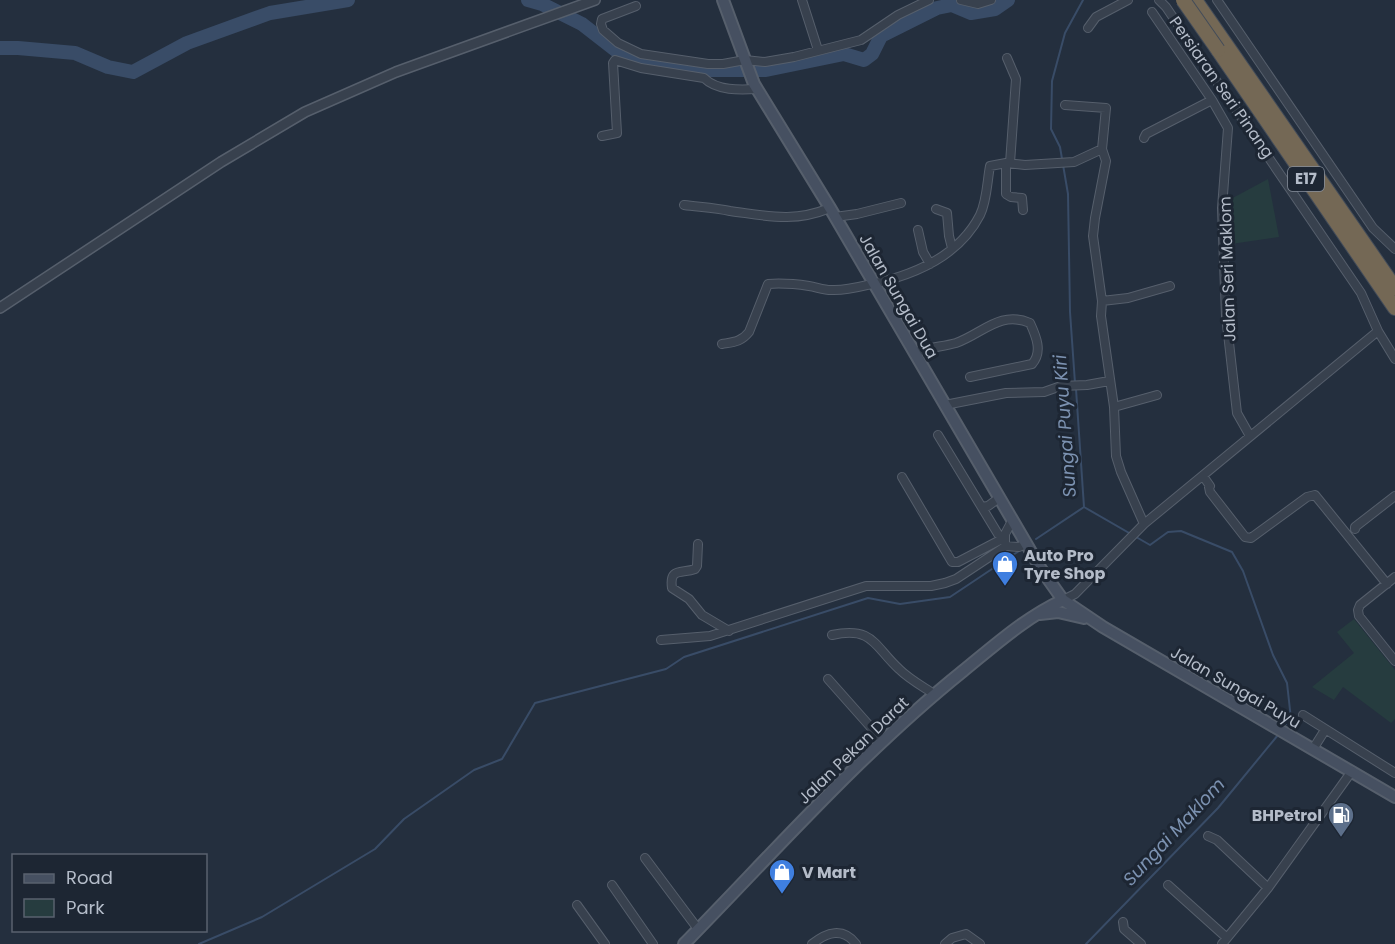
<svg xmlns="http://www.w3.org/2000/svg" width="1395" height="944" font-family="Poppins,sans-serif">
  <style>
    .green { fill: #263c3f }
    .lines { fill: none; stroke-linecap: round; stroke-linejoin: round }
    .stream { stroke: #394c67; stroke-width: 2 }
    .river { stroke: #394c67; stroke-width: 14 }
    .minor-casing { stroke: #565f6c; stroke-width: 10 }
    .tertiary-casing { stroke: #565f6c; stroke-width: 12 }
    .secondary-casing { stroke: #565f6c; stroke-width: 14 }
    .motorway-casing { stroke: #434c59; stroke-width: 16 }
    .minor { stroke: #38414e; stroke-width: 8 }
    .tertiary { stroke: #38414e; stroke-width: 9 }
    .secondary { stroke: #465061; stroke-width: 10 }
    .motorway { stroke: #746855; stroke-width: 14 }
    .motorway-bridge-casing { stroke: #434c59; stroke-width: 16; stroke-linecap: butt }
    .motorway-bridge { stroke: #746855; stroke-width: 14 }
    .labels { text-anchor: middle; stroke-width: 6; stroke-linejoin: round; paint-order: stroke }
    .shield { fill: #1d2633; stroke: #878f9c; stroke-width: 1.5 }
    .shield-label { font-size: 15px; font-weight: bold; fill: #b4bcc9 }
    .street-label { font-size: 16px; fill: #b4bcc9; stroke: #1d2633 }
    .poi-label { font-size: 16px; font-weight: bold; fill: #b4bcc9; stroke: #1d2633; text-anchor: start }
    .water-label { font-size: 18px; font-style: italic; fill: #7c92b1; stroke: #1d2633 }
  </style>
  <rect width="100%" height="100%" fill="#242f3e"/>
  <path class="green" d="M1268,179L1279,237L1231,244L1229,200Z
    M1354,619L1395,670V719L1391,723L1343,687L1334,700L1312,687L1354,653L1337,632Z"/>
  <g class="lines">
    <path class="stream" d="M1075,383L1070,312L1068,194L1060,147L1051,129L1052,81L1065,33L1083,0
      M1076,389L1084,507L1150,545L1168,532L1181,531L1232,552L1243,571L1273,655L1287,683L1291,719L1287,724
      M1036,539L1084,507
      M199,944L262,917L375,849L404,819L474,770L502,759L535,703L666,669L684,657L868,598L900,604L950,597L1019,551
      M1086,944L1218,808L1278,735"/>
    <path class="river" d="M528,0L542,4L582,24L627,59L690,70H766L844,54L864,60L872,54L881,36L937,8L952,5L971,13L995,9L1008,0
      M0,48H18L75,53L108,67L133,72L187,43L270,13L348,0"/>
    <g class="minor-casing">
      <path id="minor" d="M802,0L818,50
        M961,0L978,4L991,0
        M1159,0L1166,7L1361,293L1378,331L1395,359
        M1217,0L1373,228L1395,249
        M636,6L602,19L601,24L603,30L618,43L641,54L708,64H723L745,60L765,62L794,57L861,40L898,15L929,0
        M1152,12L1212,100L1228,128L1222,208L1226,316L1237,413L1250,436
        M1088,28L1096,17L1128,0
        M1007,58L1016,79L1010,163
        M1065,105L1106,108L1102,149L1106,161L1095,218L1093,236L1102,301L1101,316L1114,407L1116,456L1121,472L1144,524
        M602,136L617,133L613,63L615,60L641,68L704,78C717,91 740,90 757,89
        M1144,138L1146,134L1212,100
        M1006,163V194L1011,197L1022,198L1023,210
        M684,205C699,207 715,208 730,211C768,216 793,223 830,208
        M936,209L947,213L949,236L952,248
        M835,217L857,214L901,203
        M918,230L923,252L930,264
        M1102,301L1128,298L1170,286
        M722,344C734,342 741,342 749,332L768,284C781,283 795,284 809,286C816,287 824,290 831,290C845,291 859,287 872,284C914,275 959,256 980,215C987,201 987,182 990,166L1006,163L1025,165L1074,162L1102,149
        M914,353C928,347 942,347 956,343C982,334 1000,310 1030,323C1036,336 1043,352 1032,364L970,377
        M945,405L1006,393L1044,392L1061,386L1087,385L1109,381
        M1114,407L1157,395
        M1203,476L1210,486L1209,487L1210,492L1245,537L1251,538L1307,497L1315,495L1387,584
        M902,477L952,562H958L1004,538L998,534L938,435
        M982,507L988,506L999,498
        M1355,529V527L1395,496
        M1005,542V534L1012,521
        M698,544L697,566L695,569C682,574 669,567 672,588L689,599L702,615L729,631
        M1395,577L1360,605L1358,610L1359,616L1395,661
        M1063,600L1075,594L1144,524L1378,331
        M832,635C873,626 874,646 899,669C909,679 922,686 934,694
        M661,640L710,636L866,586H931L945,583L956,579L1006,546L1019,547L1026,544
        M828,679L883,741
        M1303,715L1395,773
        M1313,749L1325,730
        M1208,836L1217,840L1268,888
        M645,858L698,929
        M612,885L653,944
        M1168,885L1227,938
        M577,905L605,944
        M1123,922L1124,929L1141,944
        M812,944C827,932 843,927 856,944
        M945,944L952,938L966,934L980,944
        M1222,944L1268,888L1352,771"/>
    </g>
    <g class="tertiary-casing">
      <path id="tertiary" d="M0,308L221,162L305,112L396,72L595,0"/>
    </g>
    <g class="secondary-casing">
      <path id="secondary" d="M723,0L754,84L830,208L1041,569L1063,600L1103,627L1395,797
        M1040,614L1058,612L1084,618
        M684,944C775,851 861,753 963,671C995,645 1026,617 1063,600"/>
    </g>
    <g class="motorway-casing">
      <path id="motorway" d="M1195,0L1395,288
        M1218,50L1395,308"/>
    </g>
    <use href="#minor" class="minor"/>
    <use href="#tertiary" class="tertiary"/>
    <use href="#secondary" class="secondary"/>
    <use href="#motorway" class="motorway"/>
    <g class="motorway-bridge-casing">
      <path id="motorway-bridge" d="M1183,0L1218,50"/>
    </g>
    <use href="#motorway-bridge" class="motorway-bridge"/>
  </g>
  <defs>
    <g id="shop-pin" transform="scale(1.35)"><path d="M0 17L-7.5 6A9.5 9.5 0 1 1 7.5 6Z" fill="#3f7fe0" stroke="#1d2633"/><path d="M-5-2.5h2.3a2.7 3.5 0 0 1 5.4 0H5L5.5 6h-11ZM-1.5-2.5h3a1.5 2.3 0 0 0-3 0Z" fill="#fff"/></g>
    <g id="fuel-pin" transform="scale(1.35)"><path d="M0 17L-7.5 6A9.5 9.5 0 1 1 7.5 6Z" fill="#5c6f8a" stroke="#1d2633"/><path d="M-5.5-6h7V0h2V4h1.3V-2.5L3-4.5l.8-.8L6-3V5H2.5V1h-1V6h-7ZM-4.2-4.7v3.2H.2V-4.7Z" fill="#fff"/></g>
  </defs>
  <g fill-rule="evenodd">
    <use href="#shop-pin" x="1005" y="564"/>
    <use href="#fuel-pin" x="1341" y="815"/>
    <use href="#shop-pin" x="782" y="872"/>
  </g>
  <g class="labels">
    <rect class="shield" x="1288" y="167" width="36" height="24" rx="4.5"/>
    <g class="shield-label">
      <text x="1306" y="184">E17</text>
    </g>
    <g class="street-label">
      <text transform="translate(1222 87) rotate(55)" y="6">Persiaran Seri Pinang</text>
      <text transform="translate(1227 269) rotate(-92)" y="6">Jalan Seri Maklom</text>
      <text transform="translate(899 296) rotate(60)" y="6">Jalan Sungai Dua</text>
      <text transform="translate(1236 687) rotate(30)" y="6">Jalan Sungai Puyu</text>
      <text transform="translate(853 750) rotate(-44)" y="6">Jalan Pekan Darat</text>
    </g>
    <g class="poi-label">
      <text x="1024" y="561">Auto Pro<tspan x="1024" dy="18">Tyre Shop</tspan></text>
      <text x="1322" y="821" text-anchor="end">BHPetrol</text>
      <text x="802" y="878">V Mart</text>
    </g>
    <g class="water-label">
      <text transform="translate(1065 426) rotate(-94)" y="6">Sungai Puyu Kiri</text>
      <text transform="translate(1174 832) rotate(-47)" y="6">Sungai Maklom</text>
    </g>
  </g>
  <rect x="12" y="854" width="195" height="78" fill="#1d2633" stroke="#59626f" stroke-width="1.5"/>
  <rect x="24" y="874" width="30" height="9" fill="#465061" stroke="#59626f" stroke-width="1.5"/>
  <text x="66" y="884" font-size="18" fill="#b4bcc9">Road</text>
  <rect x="24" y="899" width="30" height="18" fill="#263c3f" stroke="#59626f" stroke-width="1.5"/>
  <text x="66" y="914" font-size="18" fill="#b4bcc9">Park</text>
</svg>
